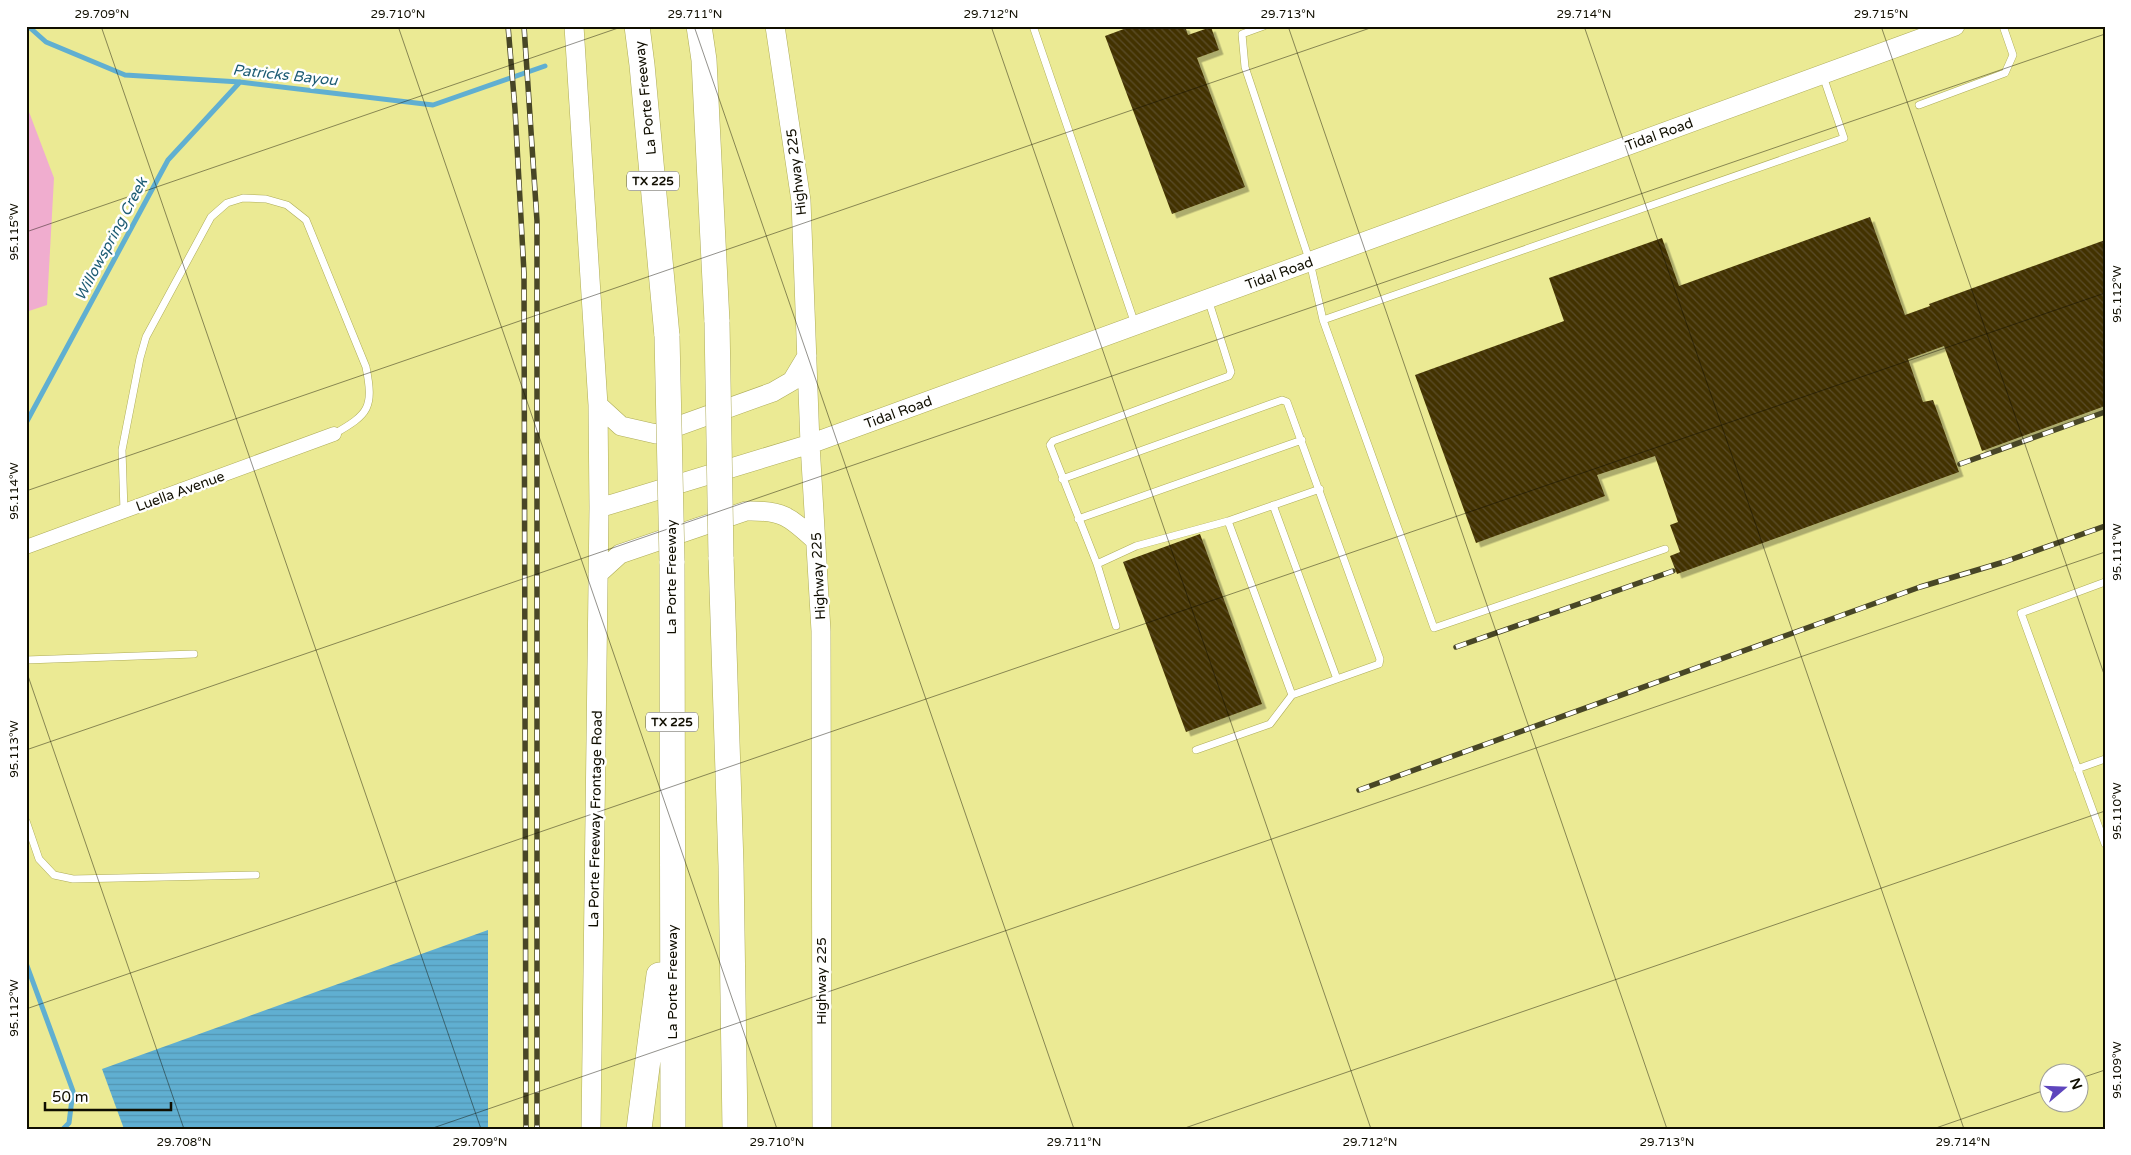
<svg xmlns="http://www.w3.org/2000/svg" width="2131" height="1155" font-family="'Varela Round',sans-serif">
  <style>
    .garden { fill: #f0adcf }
    .water { fill: url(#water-rules) }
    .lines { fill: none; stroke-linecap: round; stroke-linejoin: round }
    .stream { stroke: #60afd1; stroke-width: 5 }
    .building { fill: url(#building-back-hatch); filter: url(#shadow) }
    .lane-casing { stroke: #aeac58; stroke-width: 8 }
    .street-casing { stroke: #aeac58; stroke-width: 15 }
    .secondary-casing { stroke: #aeac58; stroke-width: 20 }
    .highway-casing { stroke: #aeac58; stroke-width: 26 }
    .lane { stroke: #fff; stroke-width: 7 }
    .street { stroke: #fff; stroke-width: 14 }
    .secondary { stroke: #fff; stroke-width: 19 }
    .highway { stroke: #fff; stroke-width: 25 }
    .rail-casing { stroke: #484626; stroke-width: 5.5 }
    .rail { stroke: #fff; stroke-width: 4; stroke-dasharray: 11; stroke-linecap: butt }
    .highway-bridge-casing { stroke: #aeac58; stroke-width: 26; stroke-linecap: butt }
    .highway-bridge { stroke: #fff; stroke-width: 25 }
    .ticks { fill: none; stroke: #100e00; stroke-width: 1; stroke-opacity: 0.45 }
    .labels { text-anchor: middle; stroke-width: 5; stroke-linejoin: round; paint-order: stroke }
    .shield { fill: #fff; stroke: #58564c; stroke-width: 1 }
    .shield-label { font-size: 12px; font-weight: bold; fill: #100e00 }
    .street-label { font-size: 14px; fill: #100e00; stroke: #fff }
    .water-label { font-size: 15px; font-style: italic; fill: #1d5c74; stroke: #fff }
    .neatline { fill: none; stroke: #100e00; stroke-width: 2 }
    .ticks-label { font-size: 12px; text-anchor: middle; fill: #100e00 }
  </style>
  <defs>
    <pattern id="water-rules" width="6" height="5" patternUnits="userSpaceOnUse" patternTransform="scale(1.25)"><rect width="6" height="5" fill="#60afd1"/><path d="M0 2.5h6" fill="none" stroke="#5295b2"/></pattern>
    <pattern id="building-back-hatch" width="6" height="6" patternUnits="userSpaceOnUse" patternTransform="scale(1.25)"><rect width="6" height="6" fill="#433203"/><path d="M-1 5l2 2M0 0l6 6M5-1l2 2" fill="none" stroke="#5a4d26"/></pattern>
    <filter id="shadow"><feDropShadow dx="4.5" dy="4.5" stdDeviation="0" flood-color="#0004"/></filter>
  </defs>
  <rect width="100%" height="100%" fill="#ebea94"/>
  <path class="garden" d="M26,104L54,178L47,305L26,312Z"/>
  <path class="water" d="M488,930V1129H124L102,1069Z"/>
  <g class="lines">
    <path class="stream" d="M28,26L46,42L125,75L240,82L433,105L545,66
      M26,423L168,160L240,82
      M26,963L73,1091L69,1123L63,1129"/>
  </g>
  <path class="building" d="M1132,26H1185L1188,35L1211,27L1219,50L1197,58L1245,187L1172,214L1105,36Z
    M1870,217L1905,315L1930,306L1929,304L2105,240V406L1982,451L1944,346L1908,359L1923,402L1933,400L1959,472L1677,574L1670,556L1680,552L1670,525L1678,522L1655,456L1597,475L1605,496L1476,543L1415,375L1564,321L1549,278L1662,238L1679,286Z
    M1200,534L1262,704L1186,732L1123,562Z"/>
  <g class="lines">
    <g class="lane-casing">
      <path id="lane" d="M1033,26L1135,324
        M1264,26L1242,34L1245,67L1310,262L1323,320L1434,628L1665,549
        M1919,105L2005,73L2013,55L2003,26
        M1323,320L1844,138L1823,76
        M1062,479L1282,400L1287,402L1380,659L1379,664L1292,695L1228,521
        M1273,505L1337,679
        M124,511L122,450L140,358L146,337L211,217L227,203L243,198L266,199L287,205L306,220L366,367C374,408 369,414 334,434
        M1078,519L1302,440
        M1097,564L1136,546L1228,521L1320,489
        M2105,582L2021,613L2105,844
        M1116,626L1097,564L1050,445L1053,441L1229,376L1231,372L1208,299
        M26,660L194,654
        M1196,750L1270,724L1292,695
        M2077,769L2105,759
        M26,821L39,859L54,875L73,879L256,875"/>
    </g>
    <g class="street-casing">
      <path id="street" d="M26,547L334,434"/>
    </g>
    <g class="secondary-casing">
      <path id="secondary" d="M574,26L598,405L599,508L591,1129
        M775,26L801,201L810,444L821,631L822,1129
        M598,405L621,426L656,434L773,392L792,381L807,356
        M599,508L810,444L1955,26
        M598,574L620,554L746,511C783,510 790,517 816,541"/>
    </g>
    <g class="highway-casing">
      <path id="highway" d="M637,26L642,65L667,336
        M699,26L704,60L717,322
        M721,557L731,865L735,1129
        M672,561L673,1129
        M639,1129L659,975"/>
    </g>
    <use href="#lane" class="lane"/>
    <use href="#street" class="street"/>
    <use href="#secondary" class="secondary"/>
    <use href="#highway" class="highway"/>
    <g class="rail-casing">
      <path id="rail" d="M508,26L515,109L524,273L526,1129
        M524,26L537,221V1129
        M1960,464L2105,412
        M1456,647L1673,571
        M1359,790L1920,587L2004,562L2105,526"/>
    </g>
    <use href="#rail" class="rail"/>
    <g class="highway-bridge-casing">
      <path id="highway-bridge" d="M717,322L721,557
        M667,336L672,561"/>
    </g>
    <use href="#highway-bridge" class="highway-bridge"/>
  </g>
  <path class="ticks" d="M101,26L481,1129M398,26L777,1129M694,26L1074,1129M991,26L1371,1129M1288,26L1667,1129M1584,26L1964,1129M1881,26L2105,677M26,232L624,26M26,491L1376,26M26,670L184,1129M26,750L2105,34M26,1009L2105,293M2078,1079L2105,1070M430,1129L2105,552M1182,1129L2105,811M1933,1129L2048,1089"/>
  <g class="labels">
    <g class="shield">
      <rect x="627" y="171.5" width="52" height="19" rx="4"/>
      <rect x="646" y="712.5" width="52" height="19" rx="4"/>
    </g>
    <g class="shield-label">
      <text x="653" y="185">TX 225</text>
      <text x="672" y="726">TX 225</text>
    </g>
    <g class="street-label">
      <text transform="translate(645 98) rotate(-96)" y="5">La Porte Freeway</text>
      <text transform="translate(1659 134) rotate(-20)" y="5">Tidal Road</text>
      <text transform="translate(796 172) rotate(-97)" y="5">Highway 225</text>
      <text transform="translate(1279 273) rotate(-20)" y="5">Tidal Road</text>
      <text transform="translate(898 412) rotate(-20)" y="5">Tidal Road</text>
      <text transform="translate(180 491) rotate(-20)" y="5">Luella Avenue</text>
      <text transform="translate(818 576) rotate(-93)" y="5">Highway 225</text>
      <text transform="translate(671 577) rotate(-90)" y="5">La Porte Freeway</text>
      <text transform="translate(595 819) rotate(-89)" y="5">La Porte Freeway Frontage Road</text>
      <text transform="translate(821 981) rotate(-90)" y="5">Highway 225</text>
      <text transform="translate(672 982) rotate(-90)" y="5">La Porte Freeway</text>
    </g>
    <g class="water-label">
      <text transform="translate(285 75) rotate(6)" y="5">Patricks Bayou</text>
      <text transform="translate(111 239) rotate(-62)" y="5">Willowspring Creek</text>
    </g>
  </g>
  <rect width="2131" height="1155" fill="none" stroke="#ffffff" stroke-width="55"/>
  <g transform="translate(2064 1088) rotate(71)"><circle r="24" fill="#ffffff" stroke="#9f9f99"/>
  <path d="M0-4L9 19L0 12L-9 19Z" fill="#5e45bd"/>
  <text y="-8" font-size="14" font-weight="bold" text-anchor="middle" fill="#100e00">N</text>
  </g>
  <path d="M45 1102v8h126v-8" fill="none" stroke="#100e00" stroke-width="2.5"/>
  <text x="52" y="1102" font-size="15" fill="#100e00" stroke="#ffffff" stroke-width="4" paint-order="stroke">50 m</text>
  <rect x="28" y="28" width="2076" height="1100" class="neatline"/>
  <g class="ticks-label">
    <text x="102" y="18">29.709°N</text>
    <text x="398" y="18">29.710°N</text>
    <text x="695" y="18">29.711°N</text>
    <text x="991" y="18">29.712°N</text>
    <text x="1288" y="18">29.713°N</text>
    <text x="1584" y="18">29.714°N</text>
    <text x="1881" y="18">29.715°N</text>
    <text transform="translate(14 232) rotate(-90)" y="4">95.115°W</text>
    <text transform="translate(2117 294) rotate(-90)" y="4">95.112°W</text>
    <text transform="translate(14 491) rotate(-90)" y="4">95.114°W</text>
    <text transform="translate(2117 552) rotate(-90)" y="4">95.111°W</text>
    <text transform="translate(14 749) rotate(-90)" y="4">95.113°W</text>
    <text transform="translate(2117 811) rotate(-90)" y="4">95.110°W</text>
    <text transform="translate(14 1008) rotate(-90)" y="4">95.112°W</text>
    <text transform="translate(2117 1070) rotate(-90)" y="4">95.109°W</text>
    <text x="184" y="1146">29.708°N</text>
    <text x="480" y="1146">29.709°N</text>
    <text x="777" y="1146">29.710°N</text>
    <text x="1074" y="1146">29.711°N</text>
    <text x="1370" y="1146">29.712°N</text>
    <text x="1667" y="1146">29.713°N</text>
    <text x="1963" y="1146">29.714°N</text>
  </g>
</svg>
